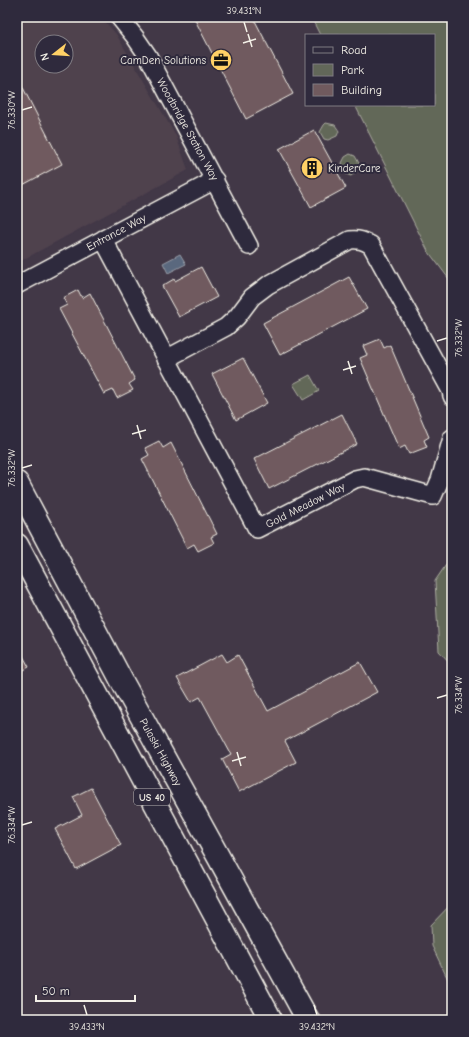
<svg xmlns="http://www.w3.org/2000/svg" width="469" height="1037" font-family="'Comic Neue',sans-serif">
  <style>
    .built { fill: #50424e; fill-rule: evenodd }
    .green { fill: #626759; stroke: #abaca0 }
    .water { fill: #5a677e; stroke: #989ea8 }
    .building { fill: #705a5e; stroke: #f4f1e8 }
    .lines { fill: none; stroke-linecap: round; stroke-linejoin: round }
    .minor-casing { stroke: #f4f1e8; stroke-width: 20 }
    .highway-casing { stroke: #f4f1e8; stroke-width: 25 }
    .minor { stroke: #2f2a3d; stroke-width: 17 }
    .highway { stroke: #2f2a3d; stroke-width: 22 }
    .ticks { fill: none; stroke: #f4f1e8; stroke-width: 1.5 }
    .labels { text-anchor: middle; stroke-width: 4; stroke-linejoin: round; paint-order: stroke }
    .shield { fill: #2f2a3d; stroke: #b9b5b5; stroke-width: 1 }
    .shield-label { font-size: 10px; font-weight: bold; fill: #f4f1e8 }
    .poi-label { font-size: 11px; fill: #f4f1e8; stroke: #2f2a3d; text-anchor: end }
    .street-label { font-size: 11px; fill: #f4f1e8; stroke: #2f2a3d }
    .neatline { fill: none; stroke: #f4f1e8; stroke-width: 1.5 }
    .ticks-label { font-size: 10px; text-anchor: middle; fill: #f4f1e8 }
  </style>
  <rect width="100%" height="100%" fill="#423847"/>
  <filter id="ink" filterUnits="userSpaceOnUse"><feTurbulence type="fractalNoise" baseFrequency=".025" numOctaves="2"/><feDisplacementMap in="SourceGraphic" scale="8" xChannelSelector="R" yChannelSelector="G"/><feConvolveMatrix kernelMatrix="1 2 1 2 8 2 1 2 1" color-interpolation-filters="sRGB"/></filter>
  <g filter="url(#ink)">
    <path class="built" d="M17,17H101L116,34L176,136L188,170L17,263ZM42,42H66V66H42Z"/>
    <path class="green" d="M311,17H452V283L428,251L355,105H434V35H320Z
      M326,123L335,125L339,131L337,136L328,140L324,139L320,132L324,125Z
      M350,154L355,156L360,165L357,171L351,176L346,174L342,163L345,157Z
      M310,375L319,391L303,400L293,384Z
      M452,556V665L439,651L435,581Z
      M452,903V988L432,946L431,925Z"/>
    <path class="water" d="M180,254L186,264L168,273L163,263Z"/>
    <path class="building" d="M201,17H253L293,94L246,119L195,20Z
      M17,76L62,164L17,188Z
      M314,130L346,188L311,207L279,149Z
      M201,267L217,297L179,317L162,286L174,279L175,281Z
      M349,277L367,309L280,355L263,323Z
      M78,290L82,298L90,293L135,380L129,384L133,390L117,398L113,390L104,394L59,309L67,305L63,298Z
      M380,339L384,348L390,345L429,437L424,440L427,447L409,454L405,446L399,449L360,358L367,355L363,346Z
      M243,358L267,403L236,420L212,374Z
      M342,414L357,444L269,489L254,459Z
      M159,441L163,448L171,443L217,534L211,537L214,543L198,551L194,544L187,548L142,459L149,455L145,448Z
      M17,645L29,667L17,674Z
      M222,654L227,662L238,655L268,711L360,662L377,692L285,741L296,762L239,792L222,759L231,754L200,697L191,702L177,678Z
      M91,788L121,845L76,869L55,829L82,815L73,797Z"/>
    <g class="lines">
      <g class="minor-casing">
        <path id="minor" d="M119,17L135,37L148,56L249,246
          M103,239L257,529L355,479L364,477L433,496L440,480L452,438
          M17,285L215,180
          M166,359L226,327L237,317L252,297L268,285L350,240C359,239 364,241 371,245L451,391L452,396"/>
      </g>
      <g class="highway-casing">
        <path id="highway" d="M17,483L124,685L308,1020
          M17,545L271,1020"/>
      </g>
      <use href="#minor" class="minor"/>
      <use href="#highway" class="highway"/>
    </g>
  </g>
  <path class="ticks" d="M244,22L247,32M248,34L252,47M243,43L256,39M22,110L32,107M437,341L447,338M348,361L352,374M343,370L356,366M137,425L141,439M132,434L146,430M22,468L32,465M437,698L447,695M237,752L241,766M232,761L246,757M22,825L32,822M84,1005L87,1015M314,1005L317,1015"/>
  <defs>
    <g id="office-disc" transform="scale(1.15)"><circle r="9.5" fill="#ffd166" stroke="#2f2a3d"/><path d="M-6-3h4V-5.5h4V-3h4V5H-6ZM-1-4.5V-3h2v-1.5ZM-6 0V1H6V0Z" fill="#111"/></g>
    <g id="building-disc" transform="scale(1.15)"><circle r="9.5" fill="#ffd166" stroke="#2f2a3d"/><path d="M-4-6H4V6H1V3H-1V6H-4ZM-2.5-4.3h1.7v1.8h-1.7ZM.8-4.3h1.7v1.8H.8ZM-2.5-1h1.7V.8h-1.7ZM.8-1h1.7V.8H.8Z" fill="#111"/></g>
  </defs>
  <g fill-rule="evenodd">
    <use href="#office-disc" x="221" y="60"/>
    <use href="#building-disc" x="312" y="168"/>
  </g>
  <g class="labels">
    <rect class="shield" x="134" y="789" width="36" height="16" rx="3"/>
    <g class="shield-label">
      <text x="152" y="801">US 40</text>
    </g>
    <g class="poi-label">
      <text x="206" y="64">CamDen Solutions</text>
      <text x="328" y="172" text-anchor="start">KinderCare</text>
    </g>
    <g class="street-label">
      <text transform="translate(188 129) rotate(61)" y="4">Woodbridge Station Way</text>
      <text transform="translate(116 232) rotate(-28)" y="4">Entrance Way</text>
      <text transform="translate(305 505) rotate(-27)" y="4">Gold Meadow Way</text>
      <text transform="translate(161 752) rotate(61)" y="4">Pulaski Highway</text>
    </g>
  </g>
  <rect width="469" height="1037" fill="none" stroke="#2f2a3d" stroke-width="44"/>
  <rect x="305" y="34" width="130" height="72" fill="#2f2a3d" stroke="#7e7a81"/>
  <rect x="313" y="47" width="20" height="6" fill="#2f2a3d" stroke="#7e7a81"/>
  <text x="341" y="54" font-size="12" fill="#f4f1e8">Road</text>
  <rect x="313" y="64" width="20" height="12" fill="#626759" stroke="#7e7a81"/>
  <text x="341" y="74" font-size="12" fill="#f4f1e8">Park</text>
  <rect x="313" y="84" width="20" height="12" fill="#705a5e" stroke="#7e7a81"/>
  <text x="341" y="94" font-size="12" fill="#f4f1e8">Building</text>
  <g transform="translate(54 54) rotate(253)"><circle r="19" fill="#2f2a3d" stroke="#7e7a81"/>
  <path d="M0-3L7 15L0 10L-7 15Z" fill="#ffd166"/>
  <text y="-6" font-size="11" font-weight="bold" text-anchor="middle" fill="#f4f1e8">N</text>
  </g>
  <path d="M36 995v6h99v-6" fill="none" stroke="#f4f1e8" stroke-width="2"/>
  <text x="42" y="995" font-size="12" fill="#f4f1e8" stroke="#2f2a3d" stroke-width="3" paint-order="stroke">50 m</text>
  <rect x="22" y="22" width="425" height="993" class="neatline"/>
  <g class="ticks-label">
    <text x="244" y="14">39.431°N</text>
    <text transform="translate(11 110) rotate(-90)" y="4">76.330°W</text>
    <text transform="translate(458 338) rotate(-90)" y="4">76.332°W</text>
    <text transform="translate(11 468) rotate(-90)" y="4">76.332°W</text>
    <text transform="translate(458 695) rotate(-90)" y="4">76.334°W</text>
    <text transform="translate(11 825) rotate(-90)" y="4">76.334°W</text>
    <text x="87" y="1030">39.433°N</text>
    <text x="317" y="1030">39.432°N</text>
  </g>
</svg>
